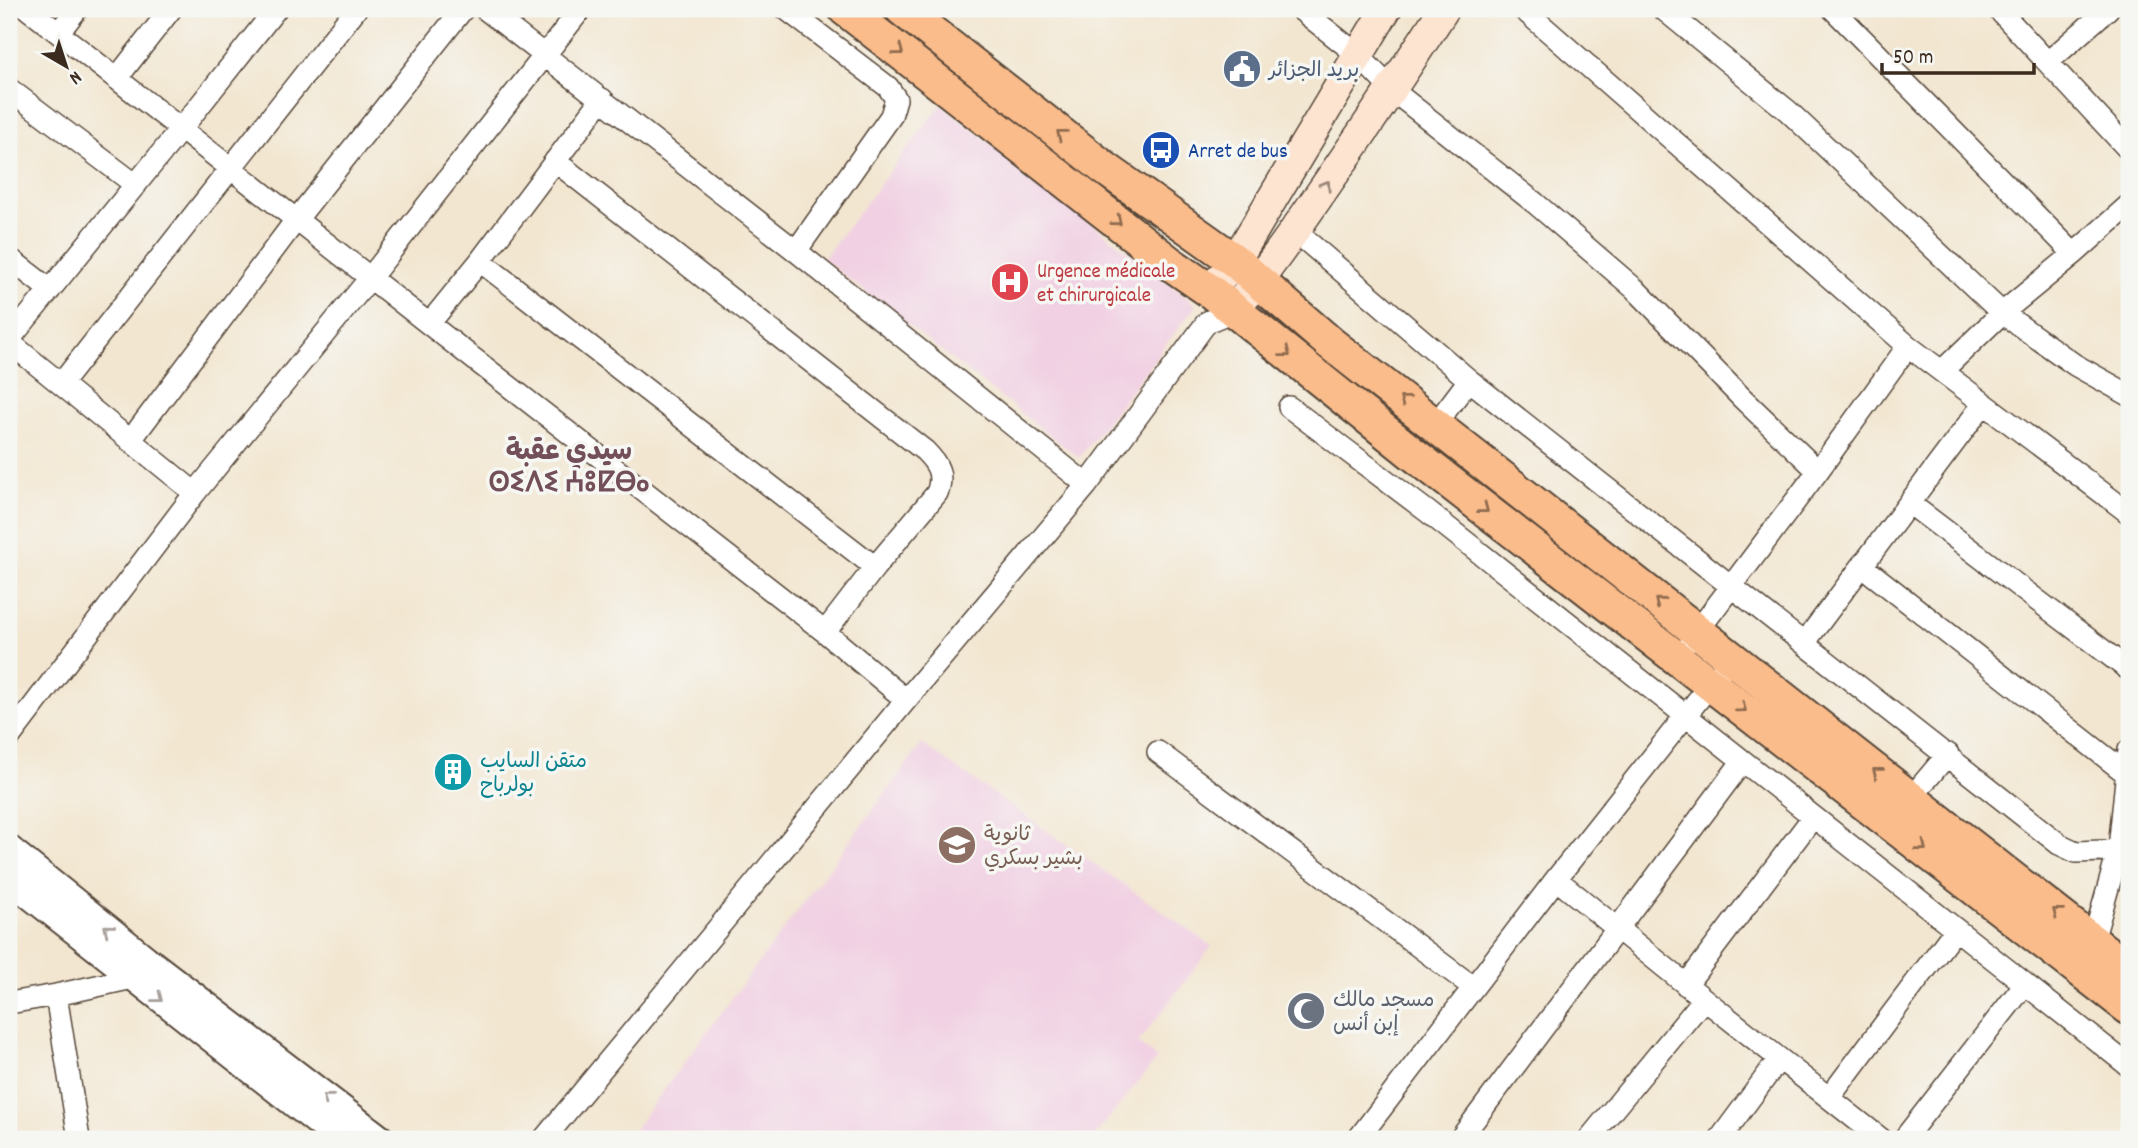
<svg xmlns="http://www.w3.org/2000/svg" width="2138" height="1148" font-family="Dekko,'Playpen Sans Arabic','Noto Sans Tifinagh',sans-serif">
  <style>
    .built { fill: #f1d0e3 }
    .lines { fill: none; stroke-linecap: round; stroke-linejoin: round }
    .minor-casing { stroke: #564639; stroke-width: 24 }
    .tertiary-casing { stroke: #564639; stroke-width: 30 }
    .secondary-casing { stroke: #564639; stroke-width: 33 }
    .primary-casing { stroke: #564639; stroke-width: 37 }
    .minor { stroke: #fff; stroke-width: 21 }
    .tertiary { stroke: #fff; stroke-width: 26 }
    .secondary { stroke: #fde4d1; stroke-width: 30 }
    .primary { stroke: #fabc8b; stroke-width: 33 }
    .oneway { stroke: #916c4f }
    .oneway2 { stroke: #9c8778 }
    .oneway3 { stroke: #a79f9a }
    .labels { text-anchor: middle; stroke-width: 7; stroke-linejoin: round; paint-order: stroke }
    .service-label { font-size: 21px; fill: #4e5e75; stroke: #f6f6f2; text-anchor: start }
    .transit-label { font-size: 21px; fill: #164399; stroke: #f6f6f2; text-anchor: start }
    .health-label { font-size: 21px; fill: #be3a42; stroke: #f6f6f2; text-anchor: start }
    .culture-label { font-size: 21px; fill: #0d838f; stroke: #f6f6f2; text-anchor: start }
    .education-label { font-size: 21px; fill: #785e54; stroke: #f6f6f2; text-anchor: start }
    .worship-label { font-size: 21px; fill: #5b616d; stroke: #f6f6f2; text-anchor: start }
    .district-label { font-size: 28px; font-weight: bold; fill: #734f5a; stroke: #f6f6f2 }
  </style>
  <rect width="100%" height="100%" fill="#f6f6f2"/>
  <filter id="ink" filterUnits="userSpaceOnUse"><feTurbulence type="fractalNoise" baseFrequency=".0143" numOctaves="2"/><feDisplacementMap in="SourceGraphic" scale="14" xChannelSelector="R" yChannelSelector="G"/><feConvolveMatrix kernelMatrix="1 2 1 2 8 2 1 2 1" color-interpolation-filters="sRGB"/></filter>
  <filter id="wash" filterUnits="userSpaceOnUse"><feTurbulence type="fractalNoise" baseFrequency=".00686" numOctaves="4" result="noise"/><feDisplacementMap in="SourceGraphic" scale="28" xChannelSelector="R" yChannelSelector="G"/><feGaussianBlur stdDeviation="1.57" result="paint"/><feColorMatrix in="noise" values="0 0 0 0 0 0 0 0 0 0 0 0 0 0 0 0 0 1.4 0 .05"/><feComposite in="paint" operator="in"/></filter>
  <g filter="url(#wash)">
    <rect width="100%" height="100%" fill="#f2e6d0"/>
    <path class="built" d="M941,105L1196,305L1079,458L823,259Z
      M922,744L1212,946L1138,1043L1157,1059L1092,1139H627Z"/>
  </g>
  <g filter="url(#ink)">
    <g class="lines">
      <g class="minor-casing">
        <path id="minor" d="M28,9L429,324L825,632L906,700
          M485,9L796,251L1087,485
          M786,9L888,87L896,99L891,116L796,251
          M1300,9L1358,55L1392,90L1535,203L1635,289L1742,398L1818,471
          M1523,9L1908,346L2129,513
          M1663,9L1788,111L2002,313L2075,365L2129,395
          M1833,9L2074,254
          M1998,9L2129,150
          M59,32L77,9
          M2048,62L2108,9
          M117,78L171,9
          M9,89L136,185
          M555,161L925,451C938,464 944,475 937,493L875,567L825,632
          M1295,231L1469,380L2059,844L2076,852L2129,850
          M9,258L50,290
          M480,261L875,567
          M429,324L480,261L602,99
          M9,340L181,129L276,9
          M9,342L195,493
          M1942,371L2002,313L2074,254L2129,205
          M61,384L356,9
          M1289,407L1428,512L2129,1066
          M1435,425L1469,380
          M130,441L296,220L463,9
          M1909,503L2129,670
          M1862,566L2127,774
          M1691,640L1818,471L1908,346
          M1805,642L1984,403
          M9,738L195,493L370,278L581,9
          M1158,752L1473,987
          M1911,798L1948,754
          M1556,879L1704,999L1881,1139
          M2093,941L2119,849L2129,750
          M1686,985L1813,817
          M56,995L79,1139
          M9,1003L56,995L133,978L139,969
          M1829,1098L1955,930
          M544,1139L906,700L1087,485L1207,322L1233,311
          M1358,1139L1556,879L1732,657
          M1460,1139L1742,762
          M1589,1139L1704,999
          M1720,1139L1779,1059
          M1904,1139L2025,984"/>
      </g>
      <g class="tertiary-casing">
        <path id="tertiary" d="M9,849L146,959L381,1139
          M9,879L339,1139"/>
      </g>
      <g class="secondary-casing">
        <path id="secondary" d="M1210,291L1235,261L1386,9
          M1233,311C1269,269 1300,223 1331,178C1370,122 1407,66 1444,9"/>
      </g>
      <g class="primary-casing">
        <path id="primary" d="M845,9L1171,264L1210,291L1412,453L2129,1008
          M902,9L1103,167L1235,261L1330,343L2129,970"/>
      </g>
      <use href="#minor" class="minor"/>
      <use href="#tertiary" class="tertiary"/>
      <use href="#secondary" class="secondary"/>
      <use href="#primary" class="primary"/>
    </g>
    <defs><path id="oneway-chevron" d="M-2-3.5L2.5 0L-2 3.5" fill="none" stroke-width="1.6" stroke-linecap="round" stroke-linejoin="round" transform="scale(1.75)"/></defs>
    <g class="oneway">
      <use href="#oneway-chevron" transform="translate(899 51) rotate(38)"/>
      <use href="#oneway-chevron" transform="translate(1061 134) rotate(-142)"/>
      <use href="#oneway-chevron" transform="translate(1117 221) rotate(39)"/>
      <use href="#oneway-chevron" transform="translate(1286 353) rotate(38)"/>
      <use href="#oneway-chevron" transform="translate(1404 400) rotate(-142)"/>
      <use href="#oneway-chevron" transform="translate(1484 509) rotate(38)"/>
      <use href="#oneway-chevron" transform="translate(1659 602) rotate(-141)"/>
      <use href="#oneway-chevron" transform="translate(1742 708) rotate(37)"/>
      <use href="#oneway-chevron" transform="translate(1877 772) rotate(-142)"/>
      <use href="#oneway-chevron" transform="translate(1922 847) rotate(38)"/>
      <use href="#oneway-chevron" transform="translate(2057 912) rotate(-142)"/>
    </g>
    <use class="oneway2" href="#oneway-chevron" transform="translate(1326 185) rotate(-56)"/>
    <g class="oneway3">
      <use href="#oneway-chevron" transform="translate(108 929) rotate(-141)"/>
      <use href="#oneway-chevron" transform="translate(158 998) rotate(38)"/>
      <use href="#oneway-chevron" transform="translate(327 1098) rotate(-142)"/>
    </g>
  </g>
  <defs>
    <g id="civic-disc" transform="scale(2.0125)"><circle r="9.5" fill="#5c6f8a" stroke="#f6f6f2"/><path d="M-.6-6.5H3V-4.5H.6V-3L4-1V1h2V6H-6V1h2V-1L-.6-3ZM-1.2 2.5V6h2.4V2.5Z" fill="#fff"/></g>
    <g id="bus-disc" transform="scale(2.0125)"><circle r="9.5" fill="#1a4fb4" stroke="#f6f6f2"/><path d="M-5-6H5V4H4V6H2V4H-2V6H-4V4H-5ZM-3.5-4V0h7V-4ZM-3.5 1.2v1.5H-2V1.2ZM2 1.2v1.5H3.5V1.2Z" fill="#fff"/></g>
    <g id="hospital-disc" transform="scale(2.0125)"><circle r="9.5" fill="#e0444e" stroke="#f6f6f2"/><path d="M-5-5h3v3.5h4V-5h3V5h-3V1.5h-4V5h-3Z" fill="#fff"/></g>
    <g id="building-disc" transform="scale(2.0125)"><circle r="9.5" fill="#0f9aa8" stroke="#f6f6f2"/><path d="M-4-6H4V6H1V3H-1V6H-4ZM-2.5-4.3h1.7v1.8h-1.7ZM.8-4.3h1.7v1.8H.8ZM-2.5-1h1.7V.8h-1.7ZM.8-1h1.7V.8H.8Z" fill="#fff"/></g>
    <g id="school-disc" transform="scale(2.0125)"><circle r="9.5" fill="#8d6e63" stroke="#f6f6f2"/><path d="M0-5L7-2L0 1L-7-2ZM-4 1L0 2.5L4 1V4Q0 6-4 4Z" fill="#fff"/></g>
    <g id="mosque-disc" transform="scale(2.0125)"><circle r="9.5" fill="#6b7280" stroke="#f6f6f2"/><path d="M3.5-4.9A6 6 0 1 0 3.5 4.9A5 5 0 1 1 3.5-4.9Z" fill="#fff"/></g>
  </defs>
  <g fill-rule="evenodd">
    <use href="#civic-disc" x="1242" y="69"/>
    <use href="#bus-disc" x="1161" y="150"/>
    <use href="#hospital-disc" x="1010" y="282"/>
    <use href="#building-disc" x="453" y="772"/>
    <use href="#school-disc" x="957" y="845"/>
    <use href="#mosque-disc" x="1306" y="1011"/>
  </g>
  <g class="labels">
    <g class="service-label">
      <text x="1269" y="76">بريد الجزائر</text>
    </g>
    <g class="transit-label">
      <text x="1188" y="157">Arret de bus</text>
    </g>
    <g class="health-label">
      <text x="1037" y="277">Urgence médicale<tspan x="1037" dy="24">et chirurgicale</tspan></text>
    </g>
    <g class="culture-label">
      <text x="480" y="767">متقن السايب<tspan x="480" dy="24">بولرباح</tspan></text>
    </g>
    <g class="education-label">
      <text x="984" y="840">ثانوية<tspan x="984" dy="24">بشير بسكري</tspan></text>
    </g>
    <g class="worship-label">
      <text x="1333" y="1006">مسجد مالك<tspan x="1333" dy="24">إبن أنس</tspan></text>
    </g>
    <g class="district-label">
      <text x="569" y="459">سيدي عقبة<tspan x="569" dy="32">ⵙⵉⴷⵉ ⵄⵓⵇⴱⴰ</tspan></text>
    </g>
  </g>
  <rect width="2138" height="1148" fill="none" stroke="#f6f6f2" stroke-width="35"/>
  <g transform="translate(66 66) rotate(141)" stroke="#f6f6f2" stroke-width="5" paint-order="stroke">
  <path d="M0-5L12 26L0 18L-12 26Z" fill="#3b2a1e"/>
  <text y="-10" font-size="19" font-weight="bold" text-anchor="middle" fill="#3b2a1e">N</text>
  </g>
  <path d="M1882 63v10h152v-10" fill="none" stroke="#3b2a1e" stroke-width="3.5"/>
  <text x="1893" y="63" font-size="21" fill="#3b2a1e" stroke="#f6f6f2" stroke-width="5" paint-order="stroke">50 m</text>
</svg>
